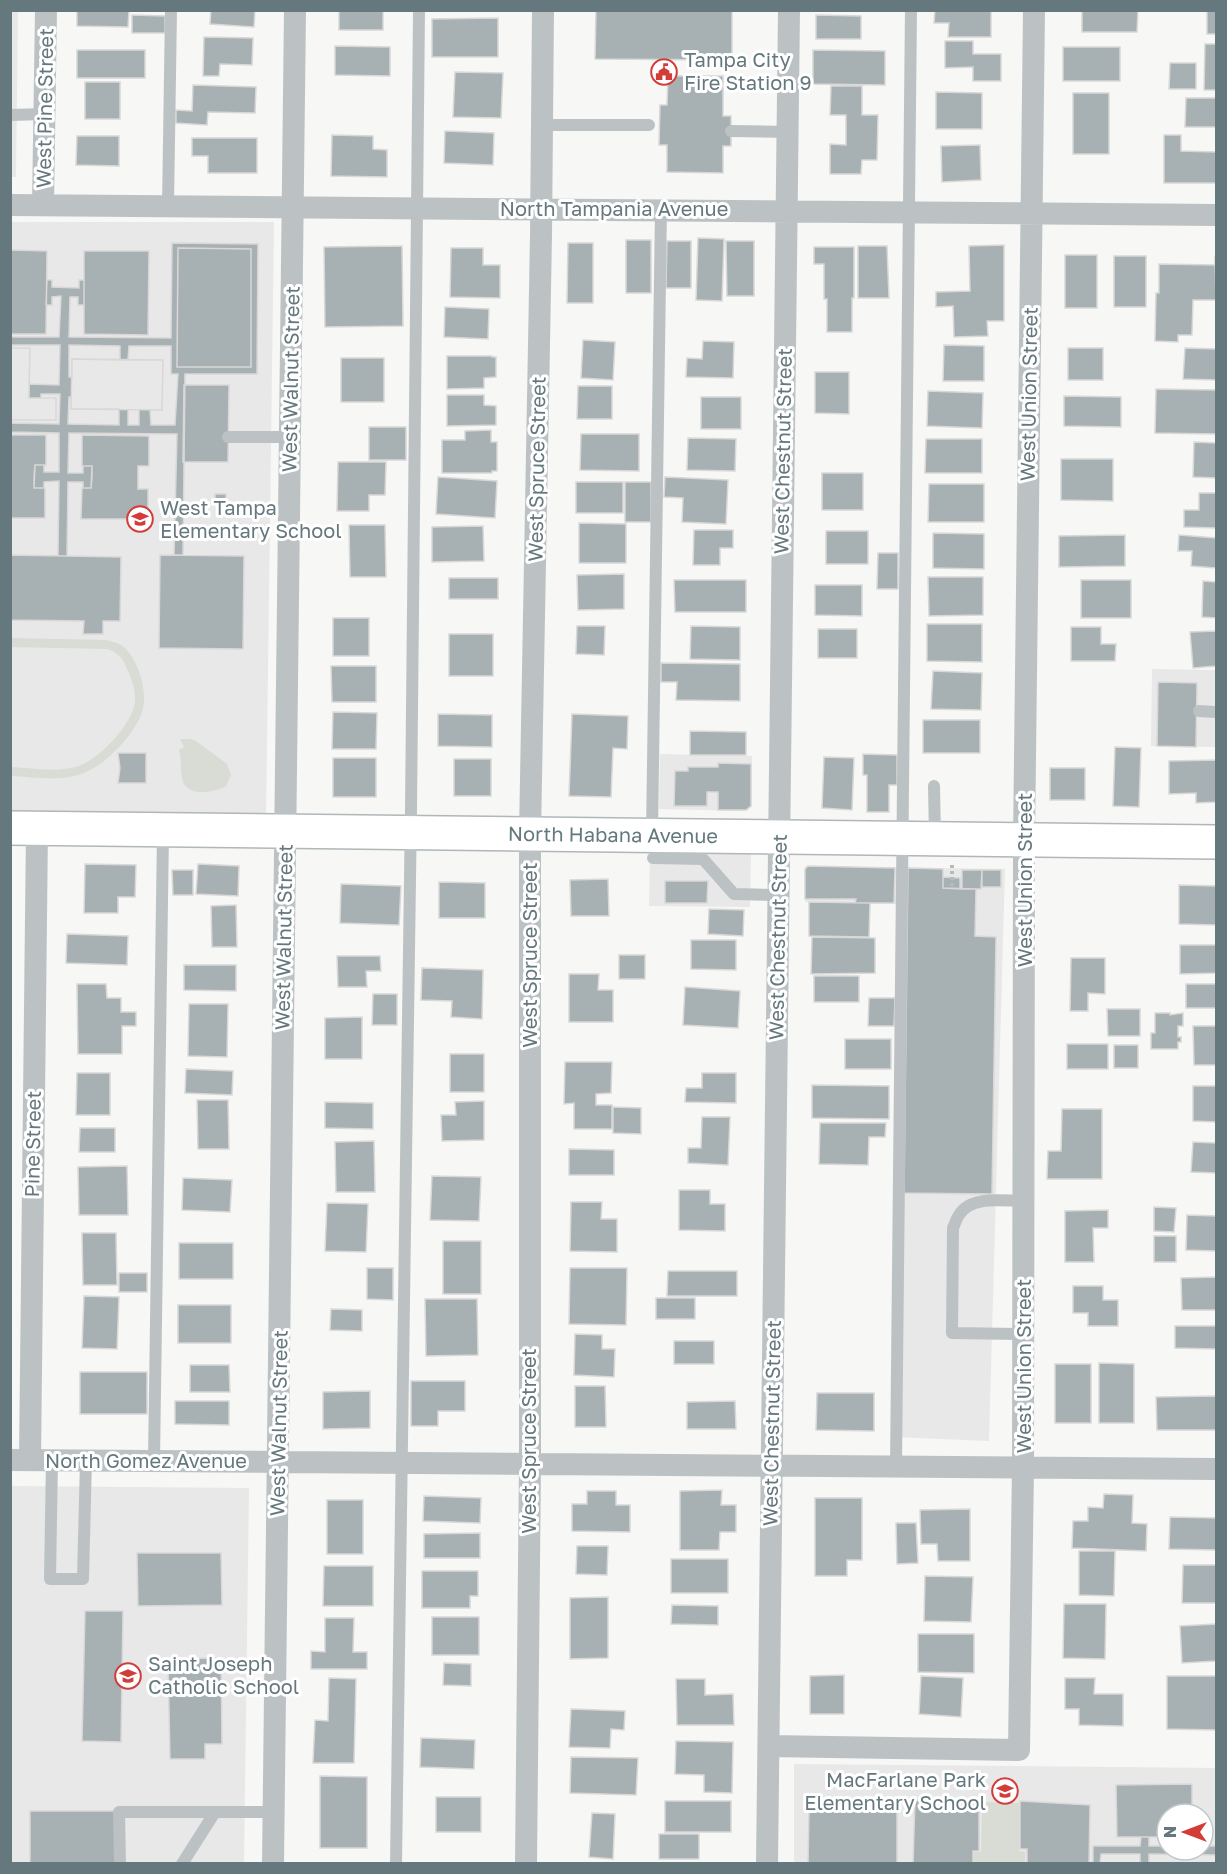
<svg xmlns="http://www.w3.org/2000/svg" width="1227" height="1874" font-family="'Golos Text',sans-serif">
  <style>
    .built { fill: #e8e8e8; fill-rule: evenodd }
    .green { fill: #d8dcd4 }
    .building { fill: #a7b0b3; stroke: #d9d8d7; stroke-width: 1.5; fill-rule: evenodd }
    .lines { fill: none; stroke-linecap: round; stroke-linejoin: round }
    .secondary-casing { stroke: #afb7b9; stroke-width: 36 }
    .path { stroke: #b7bbbd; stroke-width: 4; stroke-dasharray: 3 3; stroke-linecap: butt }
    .lane { stroke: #bcc2c4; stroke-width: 12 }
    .street { stroke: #bcc2c4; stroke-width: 22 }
    .secondary { stroke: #fff; stroke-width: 33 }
    .labels { text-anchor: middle; stroke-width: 6; stroke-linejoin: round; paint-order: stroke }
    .poi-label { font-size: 20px; fill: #65787d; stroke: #fff; text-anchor: start }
    .street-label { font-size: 20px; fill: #65787d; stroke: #fff }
  </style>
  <rect width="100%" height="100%" fill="#f7f7f5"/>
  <path class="built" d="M18,10L16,177H11L10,11Z
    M11,222H274L266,819L11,817Z
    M1152,669L1216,670V747L1151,746Z
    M660,754L752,756V806L747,811L659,809Z
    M650,852L751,853L750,907L649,906Z
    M805,866L1005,869L989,1441L893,1437L896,904L805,902Z
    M11,1486L249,1488L244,1863L11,1864Z
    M794,1764L1216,1768V1863L794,1864ZM1167,1814H1203V1850H1167Z"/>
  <path class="green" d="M11,638L106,640C114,642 120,643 126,649C140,664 149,695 141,715C133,735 108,762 88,771C66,783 35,777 11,776V767C32,768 58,773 79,766C100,758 132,725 135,702C136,692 132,680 128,671C124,660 118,652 107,649L11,647Z
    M180,739H191L196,741L227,764L231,775L226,786C214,793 185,798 182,778C180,768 182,761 179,750L184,747Z
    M985,1802L1019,1803V1851L1025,1852V1863H974V1852H981L982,1807H985Z"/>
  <path class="building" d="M77,10H129L128,27L77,26Z
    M211,10H255L254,27L210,24Z
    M339,10L383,11V30H339Z
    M596,10H732V60L595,59Z
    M935,10H991V37H948L949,23H934Z
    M1082,10H1138L1137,32H1082Z
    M1207,10H1216V34H1207Z
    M132,15L165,16V33H132Z
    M816,15L861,16V39H816Z
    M498,18V57H432V19Z
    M204,37L253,38L252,65L220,64L219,76H203Z
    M945,41H973V54H1001V81H973V67L945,68Z
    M1205,44H1216V90H1204Z
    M335,46L390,47V76L335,75Z
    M1063,47H1120V81H1063Z
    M77,50H145V78H77Z
    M813,50L885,51V85L813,84Z
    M1170,63H1196V89H1169Z
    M455,72L503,73L501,118L453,117Z
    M668,76H723V116H731V146H723V173L667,172V145H659L660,105H667Z
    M85,82H120V119H85Z
    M193,85L256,87L255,113L208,112L207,125L176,123V110L192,111Z
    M831,86H862V115H878L877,160H862L861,174H830V144L846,145V115H830Z
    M936,92L982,93V129H936Z
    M1073,93H1109V154H1073Z
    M1186,98H1216V127H1185Z
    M445,131L494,133L493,165L444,163Z
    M332,135L373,136V149L387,150V177L331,176Z
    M1164,135H1181V151L1216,152V183H1164Z
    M77,136H119V166L76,165Z
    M192,138H257V173H208V156H192Z
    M980,145L981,180L942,182L941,146Z
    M698,238L724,239L722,301L696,300Z
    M626,240H651V293H626Z
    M667,241H691V288H666Z
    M726,241H754V296H727Z
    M172,243L258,244L257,374H185L183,555H174L177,434L69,433L68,473H83V466H92L91,488H83V482H68L67,556H58L59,481L44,482V488H34L35,465H44V472H59V433L10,432V423L59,424L60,394H41V398H56V420H10V348H30L29,384L59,385L60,345H10V337H59L61,296L52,297V305H46L47,280H52V287L79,288V280H84V305H78V297H70L69,337L171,338ZM178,248L251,249V367H177ZM69,345L120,346V360L72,359V377H69ZM129,346H171V374H178L175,425H151L150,410H162L163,360H128ZM69,397H71V409H119V425L68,424ZM128,410H139V425H128Z
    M568,243H593V303H567Z
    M1004,245V321H987L988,336L954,337L953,306L936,307V292L970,291L969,246Z
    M402,246L403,326L325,327L324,247Z
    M858,246H887L889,298H858Z
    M814,247H854V298H852V332H827V299H824V264H814Z
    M178,248L251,249V367H177Z
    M451,248H483V265H500V298L450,297Z
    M10,250L47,251L46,334H10Z
    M84,251H149L148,335L84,334Z
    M1065,255H1097V308H1065Z
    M1114,256H1146V307H1114Z
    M1215,256L1216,300H1193L1192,335H1178V342L1155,341L1156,293H1159V264L1215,265Z
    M445,307L489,309L488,339L444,337Z
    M583,340L615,342L613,380L581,378Z
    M703,341L734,342L733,378L686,377L687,358L702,359Z
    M944,345L984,346V381H943Z
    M10,348H30L29,398H56V420H10Z
    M1068,348H1103V380H1068Z
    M1185,348L1216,349V380L1183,379Z
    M447,356H492V357H496V377L484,378V388L447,389Z
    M341,358H384V402H341Z
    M72,359L163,360L162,410L71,409Z
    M815,372H849V414L815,413Z
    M184,385H229L228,462H183Z
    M578,386H612V419H577Z
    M1156,389L1216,390V434L1155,433Z
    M928,391L983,393L982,428L927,426Z
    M447,395H484V405L496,406V425L447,426Z
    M1064,396L1121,397V427L1064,426Z
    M701,397H741V429H701Z
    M369,427H406V460H369Z
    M491,430V442H497V471H492V473H442V440H465V431Z
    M581,434H639V471L580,470Z
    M10,435H46V465H35L34,477V488H45V518H10Z
    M82,435L149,436V466H138V489H148V519H81L82,488H91L92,477V466H82Z
    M688,438L736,439L735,471L687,470Z
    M926,439H982V473H925Z
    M1194,442L1216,443V478L1193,477Z
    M1061,459H1113V501L1061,500Z
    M338,462H386L385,495H369V511H337Z
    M822,473H863V510H822Z
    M438,477L497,481L495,518L436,514Z
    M665,477L728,480L726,524L682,522L683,498L664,497Z
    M576,482H623V513H576Z
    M625,482H651V522H625Z
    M929,484H984V522H928Z
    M1199,493H1216V528L1184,527V510H1199Z
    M215,494H226V503H215Z
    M579,523L626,524V563H579Z
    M349,525H385L386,577H350Z
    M483,526L484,561L432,562V527Z
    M694,530H733V548H720V565H693Z
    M826,531H868V564H826Z
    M933,533L984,534V569L933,568Z
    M1125,535V566L1059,567V536Z
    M1179,535L1216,538V568L1191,566L1192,551H1178Z
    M878,553H898V589H877Z
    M10,555L121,557L120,621H103V634H83L84,621L10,620Z
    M160,555L244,556L243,649L159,648Z
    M624,574V609L578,610L577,575Z
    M928,577H983V615L929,616Z
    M449,578H498V599H449Z
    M674,580H746V612H675Z
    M1081,580H1131V618H1081Z
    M1203,581L1216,582V618L1202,617Z
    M815,585H862V616L815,615Z
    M333,618H369V656H333Z
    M927,624H982V662L927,661Z
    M577,626H605L604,655L576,654Z
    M691,626L740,627V660L690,659Z
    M1071,627H1101V644H1116L1115,661H1071Z
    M818,629H857V658H818Z
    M1216,631V666L1193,668L1190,632Z
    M449,634H493V676H449Z
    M661,663L740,664V701L676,700L677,682H661Z
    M331,666H376V702H332Z
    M933,671L982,673L981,710L931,709Z
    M1158,682L1197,683L1196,747L1157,746Z
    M333,712L377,713L376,749H332Z
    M438,714L492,715V747L438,746Z
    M572,714L628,716L627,749L613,748L611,797L569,796Z
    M923,720H980V753H923Z
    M690,731L746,732V755H690Z
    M1115,747L1141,748L1139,807L1113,806Z
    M118,753H146V783H118L120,768Z
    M863,754L897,755V785H889V812H867V775H863Z
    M824,757L854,758L852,810L822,808Z
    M333,758H376V797H333Z
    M454,759H491V796H454Z
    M1216,760V802L1196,803V793L1169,794V761Z
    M718,763L751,764V806L746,810H718V792H707V806H674L675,771H688V767H718Z
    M1050,768H1085V800H1050Z
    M85,864L136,865L135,897H118V913H84Z
    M198,864L239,866L238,896L196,894Z
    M808,866L895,868L894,903H855L856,899H805V869Z
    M908,868L943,869V888L976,889L975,936L996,937L992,1194L904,1193Z
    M172,870H193V895H173Z
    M962,870H982L981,889H962Z
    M982,870H1001V887H982Z
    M943,877L960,878V889L943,888Z
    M608,879L609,916H571L570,880Z
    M665,881H708L707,903H665Z
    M439,882L485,883V918H439Z
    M341,884L401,886L399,925L340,923Z
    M1179,885L1216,886V925L1179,924Z
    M809,902L870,903L869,937L809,936Z
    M236,905L237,947H212L211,906Z
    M709,909L744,910L743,936L708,934Z
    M67,934L128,936L127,965L66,963Z
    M812,937L875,938V973L811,974Z
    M691,940H736V970L691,969Z
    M1180,945H1216V973L1180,974Z
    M619,955H645V979H619Z
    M337,956H380L381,971H366L367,987H338Z
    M1071,958H1105V994L1088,993V1011H1070Z
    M184,965H236V991L184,990Z
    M422,968L483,970L482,1019L451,1017L452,1001L421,1000Z
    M569,974H599L598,990H613V1022H569Z
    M814,976H859V1002H814Z
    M77,984H106L107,998H121V1012H136V1026H122V1054H78Z
    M1186,984H1216V1008H1186Z
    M685,987L740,991L738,1028L683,1025Z
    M373,994H397V1025H372Z
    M869,998H895L894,1026H868Z
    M189,1004H228L227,1057L188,1056Z
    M1107,1009H1140V1036H1108Z
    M1155,1013H1170V1015L1183,1013V1026H1178V1037H1181V1042H1178V1049H1151V1033H1155Z
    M362,1017V1059H325V1018Z
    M1193,1026H1216V1065H1194Z
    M845,1039H891V1069H845Z
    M1067,1044H1108V1069H1067Z
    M1114,1045H1138V1068H1114Z
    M450,1054H484V1092H450Z
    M565,1062H612L611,1093L596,1094V1105H612V1129H574V1103L564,1104Z
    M186,1069L233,1071L232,1095L185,1093Z
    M77,1073H110V1115H76Z
    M702,1073H736V1103L685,1102L686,1088H702Z
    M812,1085L889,1086V1119L812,1118Z
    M1193,1086H1216V1122L1193,1121Z
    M197,1100H228L229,1149H198Z
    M484,1101V1140L442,1141L441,1115H456L455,1102Z
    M325,1102L373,1103V1129L325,1128Z
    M613,1107L641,1108V1134L613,1133Z
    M1062,1109H1102V1179H1047L1048,1151H1061Z
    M702,1117H730L728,1165L688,1163V1148H701Z
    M820,1123H886L885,1137H869L868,1165L819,1164Z
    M80,1128H115V1152H79Z
    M374,1141L375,1192H336L335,1142Z
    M1193,1142L1216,1143V1173L1191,1172Z
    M569,1149L614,1150V1175H569Z
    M127,1166L128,1215H79L78,1167Z
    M432,1176L481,1177L479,1221L430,1220Z
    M183,1178L232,1180L230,1212L182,1210Z
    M679,1190H710V1204H725V1231L679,1230Z
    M571,1202H602L601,1219H617V1252L570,1251Z
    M327,1203L368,1204L366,1252L325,1251Z
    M1154,1207L1176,1208L1174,1232L1154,1231Z
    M1108,1210V1228H1093L1094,1262H1065V1211Z
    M1187,1215L1216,1216V1251L1186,1250Z
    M82,1233H116L117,1285H83Z
    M1154,1236H1176V1262H1154Z
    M443,1241H481V1294H443Z
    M179,1243H233V1279H179Z
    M367,1268H393V1300L367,1299Z
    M570,1268H627L626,1325L569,1324Z
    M668,1271H737V1296H667Z
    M119,1273H147V1292H119Z
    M1216,1277V1310H1182L1181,1278Z
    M1073,1286H1103V1300H1118V1326H1088V1313H1073Z
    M84,1296L119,1297L117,1349L82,1348Z
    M656,1298H695V1319H656Z
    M425,1299H477L478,1355L426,1356Z
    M178,1305H231V1343H178Z
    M331,1309L362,1310V1331L330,1330Z
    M1175,1326H1216V1349L1175,1348Z
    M575,1334L602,1335V1349H615L614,1377L574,1375Z
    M674,1341H714V1364H674Z
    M1099,1363L1134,1364V1423H1099Z
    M1055,1364H1091V1423H1055Z
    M190,1365H229L230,1392H190Z
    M80,1372H147V1414H80Z
    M411,1381H465V1411H438V1426H411Z
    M575,1386H605L606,1427H575Z
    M370,1391V1428L323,1429V1392Z
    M817,1393H874V1431L816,1430Z
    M1216,1396V1430H1157L1156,1397Z
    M175,1401H229V1425L175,1424Z
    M735,1401L736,1429H687V1402Z
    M722,1490L721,1505H736V1532H720L719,1550H680V1491Z
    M587,1491H616V1505H630V1532L572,1531V1504H587Z
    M1104,1494L1133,1495L1132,1523L1147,1524L1146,1551L1072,1548L1073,1521H1088V1507L1103,1508Z
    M424,1496L481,1498L480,1523L423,1521Z
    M815,1498H862V1560H847V1576H815Z
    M327,1500H363V1554H327Z
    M970,1509V1561H938L937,1544H921L920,1510Z
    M1170,1517L1216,1518V1550L1169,1549Z
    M896,1523H916L918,1563L897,1564Z
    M480,1533V1558H424V1534Z
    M577,1546H608L607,1575L576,1574Z
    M1079,1551H1115L1114,1596L1079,1595Z
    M137,1553H221L222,1605L138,1606Z
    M671,1559H728V1593H671Z
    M1183,1565H1216V1603H1182Z
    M324,1566H373V1606H323Z
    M422,1571H478V1596H470V1608H422Z
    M925,1576L973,1577L971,1622L924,1621Z
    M608,1597V1658L570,1659V1598Z
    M1064,1604H1106L1105,1659L1063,1658Z
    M672,1605L718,1606V1625L671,1624Z
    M85,1611H123L121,1742L82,1741Z
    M432,1617H479V1655H432Z
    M325,1618H354L353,1652H367V1669H311V1651L325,1652Z
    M1216,1624V1661L1182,1663L1180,1626Z
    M918,1634H974V1673L918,1672Z
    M221,1658L222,1744H205V1759H170L168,1659Z
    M444,1663L471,1664V1686L443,1685Z
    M844,1675V1714H810V1676Z
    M921,1676L963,1678L961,1717L919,1714Z
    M1167,1676H1216V1730L1167,1729Z
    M329,1678L356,1679L354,1763H313L315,1720L328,1721Z
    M1065,1678H1095L1094,1694H1123V1726L1079,1725V1709H1065Z
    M676,1679H705V1695L733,1694L734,1725H677Z
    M571,1709L625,1711L624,1730L611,1729L610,1748L569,1747Z
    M421,1738L475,1740L474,1769L420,1767Z
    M676,1741L733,1742L732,1793L704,1792V1775L675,1774Z
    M571,1757L638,1758L636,1795L570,1793Z
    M320,1776L367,1777V1848H320Z
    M1192,1784V1814H1167V1837H1117L1116,1785Z
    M436,1797H481V1832H436Z
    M915,1800L979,1802V1851H973V1864H913Z
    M665,1801H731V1832H665Z
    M1020,1801L1090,1805L1089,1864H1027V1849H1020Z
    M809,1810L897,1811V1864H808Z
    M30,1811H115V1864H30Z
    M592,1813L615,1814L613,1859L589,1857Z
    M659,1834H699V1859H659Z
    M1141,1837H1149V1846H1167V1850H1203V1846H1216V1855L1149,1854V1864H1143L1140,1862V1854H1101L1100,1864H1093V1846H1140Z"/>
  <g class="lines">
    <g class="secondary-casing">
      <g id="secondary">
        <path id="s1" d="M10,828L1216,842"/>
      </g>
    </g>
    <path class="path" d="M952,865V888"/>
    <path class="lane" d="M10,115L45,114
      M542,125H649
      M731,131L787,132
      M168,206L171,10
      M228,437H290
      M1199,711L1216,712
      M934,786L935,837
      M652,834L661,209
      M653,858L703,859L734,894L778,895
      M1024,1201C1003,1201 971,1195 959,1215C956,1219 955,1224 953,1228L952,1333L1024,1334
      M52,1460L50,1579H83L86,1460
      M154,1461L163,832
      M896,1466L911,10
      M120,1864L119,1812H274
      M182,1864L215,1812
      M396,1864L411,809L419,10"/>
    <path class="street" d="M10,205L1216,215
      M43,205L46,10
      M10,1460L1216,1469
      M30,1460L37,828
      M769,1746L1019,1750L1023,1467L1024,840L1034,10
      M273,1864L295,10
      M526,1864L530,1463V834L541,235L543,10
      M767,1864L789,10"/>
    <use href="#secondary" class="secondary"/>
  </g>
  <defs>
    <g id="civic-ring" transform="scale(1.35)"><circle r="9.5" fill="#fff" stroke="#d23d3a" stroke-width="1.5"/><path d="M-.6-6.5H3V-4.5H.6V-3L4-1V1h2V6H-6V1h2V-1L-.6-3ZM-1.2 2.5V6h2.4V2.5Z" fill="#d23d3a"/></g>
    <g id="school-ring" transform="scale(1.35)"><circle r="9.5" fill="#fff" stroke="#d23d3a" stroke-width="1.5"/><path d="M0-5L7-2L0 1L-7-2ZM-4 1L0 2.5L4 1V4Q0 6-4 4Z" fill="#d23d3a"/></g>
  </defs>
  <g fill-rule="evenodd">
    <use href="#civic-ring" x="664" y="72"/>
    <use href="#school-ring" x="140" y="519"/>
    <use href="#school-ring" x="128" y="1676"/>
    <use href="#school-ring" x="1005" y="1791"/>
  </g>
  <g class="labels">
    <g class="poi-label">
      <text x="684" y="67">Tampa City<tspan x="684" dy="23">Fire Station 9</tspan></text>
      <text x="160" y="515">West Tampa<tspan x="160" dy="23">Elementary School</tspan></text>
      <text x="148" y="1671">Saint Joseph<tspan x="148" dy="23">Catholic School</tspan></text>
      <text x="986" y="1787" text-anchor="end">MacFarlane Park<tspan x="986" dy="23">Elementary School</tspan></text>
    </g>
    <g class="street-label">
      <text transform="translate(45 108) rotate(-89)" y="7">West Pine Street</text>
      <text x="614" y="216">North Tampania Avenue</text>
      <text transform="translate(291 379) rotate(-89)" y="7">West Walnut Street</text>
      <text transform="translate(1029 394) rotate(-89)" y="7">West Union Street</text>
      <text transform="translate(783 451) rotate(-89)" y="7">West Chestnut Street</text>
      <text transform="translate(537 469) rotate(-89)" y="7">West Spruce Street</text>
      <text dy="7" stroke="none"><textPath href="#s1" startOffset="603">North Habana Avenue</textPath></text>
      <text transform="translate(1025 880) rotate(-90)" y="7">West Union Street</text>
      <text transform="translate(284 937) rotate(-89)" y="7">West Walnut Street</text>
      <text transform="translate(778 937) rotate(-89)" y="7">West Chestnut Street</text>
      <text transform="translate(530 955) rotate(-90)" y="7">West Spruce Street</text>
      <text transform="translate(33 1144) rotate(-89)" y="7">Pine Street</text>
      <text transform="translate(1024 1366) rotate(-90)" y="7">West Union Street</text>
      <text transform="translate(279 1423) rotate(-89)" y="7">West Walnut Street</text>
      <text transform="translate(772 1423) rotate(-89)" y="7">West Chestnut Street</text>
      <text transform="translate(529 1441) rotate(-90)" y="7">West Spruce Street</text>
      <text x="146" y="1468">North Gomez Avenue</text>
    </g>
  </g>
  <rect width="1227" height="1874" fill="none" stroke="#65787d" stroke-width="24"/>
  <g transform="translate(1185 1832) rotate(270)"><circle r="28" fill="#ffffff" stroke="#c1c9cb" stroke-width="1.5"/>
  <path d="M0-4.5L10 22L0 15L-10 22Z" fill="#d23d3a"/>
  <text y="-9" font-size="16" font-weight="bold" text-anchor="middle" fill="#65787d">N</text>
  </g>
</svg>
